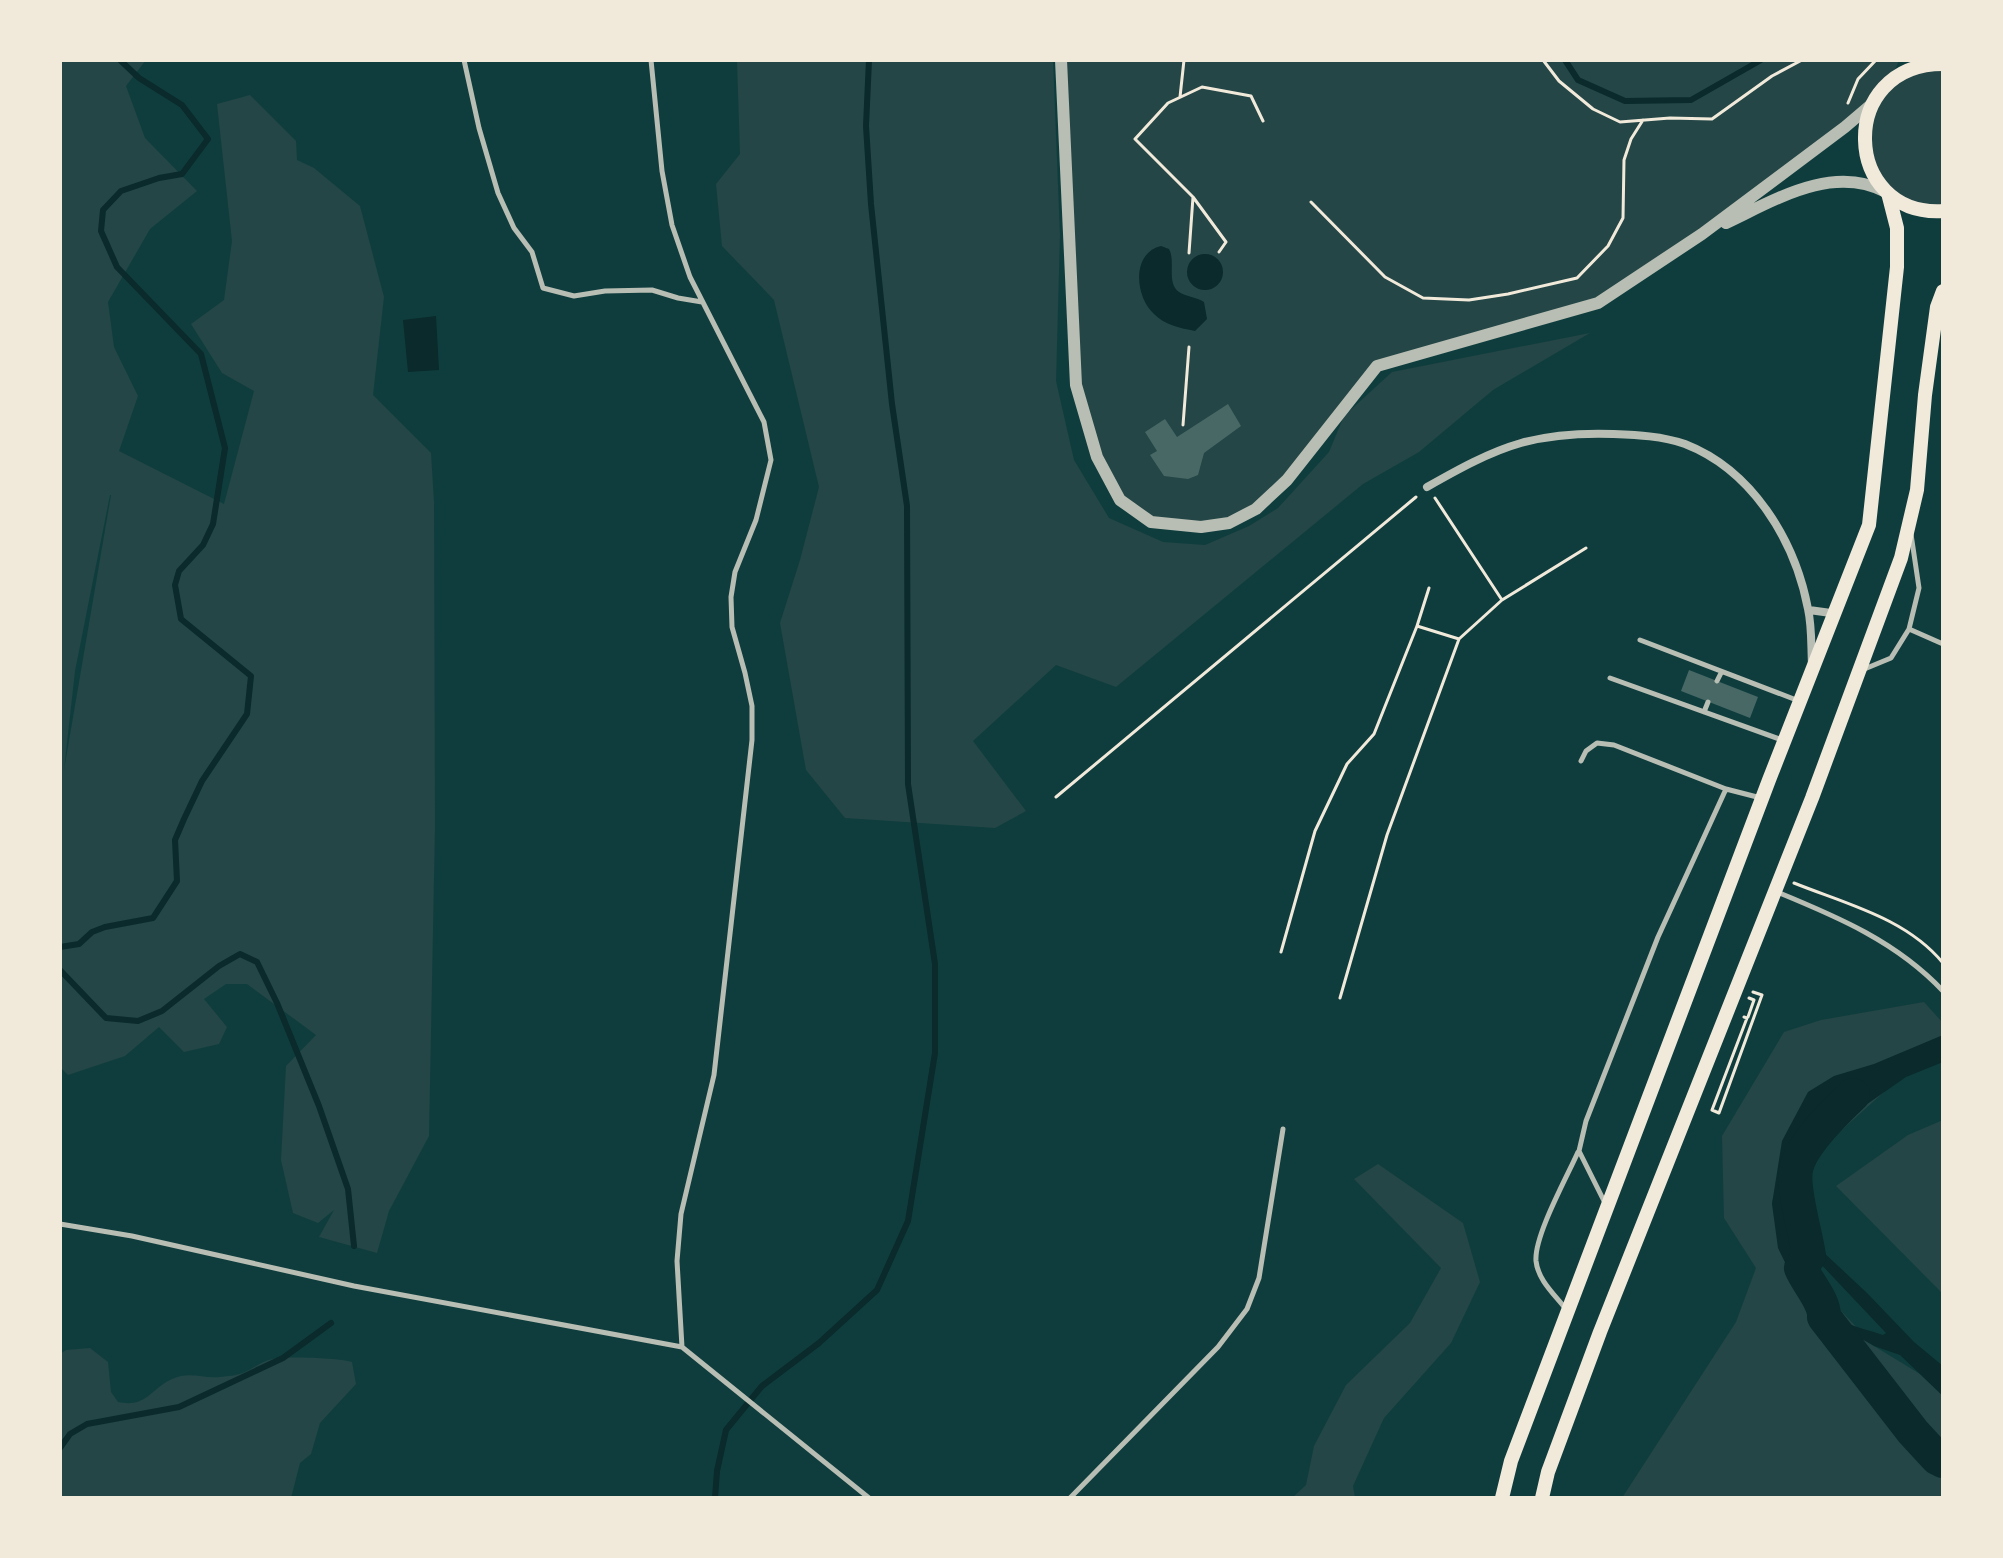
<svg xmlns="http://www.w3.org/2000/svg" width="2003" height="1558" font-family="Poppins,sans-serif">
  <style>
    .green { fill: #244646; fill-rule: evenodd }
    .water { fill: #0a2a2b; fill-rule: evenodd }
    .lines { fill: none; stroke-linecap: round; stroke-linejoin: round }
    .stream { stroke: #0a2a2b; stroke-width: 6 }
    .river { stroke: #0a2a2b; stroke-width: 34 }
    .building { fill: #486865 }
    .path { stroke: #f1e9da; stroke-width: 3 }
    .service { stroke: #b8beb3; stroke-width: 5 }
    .minor { stroke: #b8beb3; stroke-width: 8 }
    .tertiary { stroke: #b8beb3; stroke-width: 12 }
    .primary { stroke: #f1e9da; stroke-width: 14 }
  </style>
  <rect width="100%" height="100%" fill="#0f3d3e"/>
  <path class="green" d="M60,60H146L126,86L145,138L197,191L150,229L108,302L114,347L138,396L119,451L224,504L254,391L222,373L191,324L224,300L232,241L217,104L250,95L296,141L297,160L314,168L360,206L384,297L373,395L431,453L434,502L435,826L429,1136L389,1211L377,1253L319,1237L334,1210L318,1223L293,1213L281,1160L286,1066L316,1035L247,984H226L204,999L227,1027L219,1044L184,1052L159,1027L125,1056L68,1075L60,1067ZM110,495H111L64,770L75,671Z
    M737,60H1053L1060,235L1056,381L1074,460L1109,518L1163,542L1205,545L1249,526L1278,508L1329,452L1344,416L1392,372L1590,333L1493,390L1419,452L1363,484L1116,687L1056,665L973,741L1026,811L995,828L845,818L806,770L780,623L800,560L819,487L774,300L722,246L716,184L740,154Z
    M1061,60H1899L1892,78L1943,64V211L1913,207L1869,167L1871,106L1598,303L1377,366L1287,480L1229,523L1151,522L1120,500L1076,385Z
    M1924,1002L1943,1023V1039L1775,1190L1772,1203L1801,1268L1874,1346L1920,1374L1943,1396V1498H1622L1736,1322L1756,1268L1724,1218L1722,1136L1784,1032L1821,1020Z
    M1943,1120V1294L1836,1186L1908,1135Z
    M1378,1164L1463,1223L1480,1282L1451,1343L1384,1418L1353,1486L1355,1498H1292L1306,1485L1314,1446L1346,1385L1410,1323L1441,1268L1354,1179Z
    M90,1348L108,1362L111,1392L118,1402C147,1408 150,1389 172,1379C190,1371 203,1379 220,1377C228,1376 237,1376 245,1372C254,1368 262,1361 273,1359C287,1356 338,1358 352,1362L356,1384L320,1423L311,1454L300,1463L291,1498H60V1354L66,1350Z"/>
  <path class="water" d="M1161,246L1169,249C1176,262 1166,283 1179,292C1187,297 1196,297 1204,302L1207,319L1195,331C1180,328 1165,325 1154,314C1135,297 1131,253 1161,246Z
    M1187 272a18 18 0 1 1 36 0a18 18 0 1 1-36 0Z
    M436,316L439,370L408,372L403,320Z
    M1943,1035V1062L1906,1077L1860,1109L1832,1118L1808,1143L1796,1168L1802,1225L1806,1236L1867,1293L1914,1342L1943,1366V1396L1900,1355L1874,1346L1824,1317L1797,1287L1778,1248L1772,1204L1782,1141L1808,1092L1834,1076L1874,1064ZM1809,1256L1817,1260L1886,1333L1883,1335C1869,1330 1853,1327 1840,1320C1820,1309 1798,1280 1803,1257Z"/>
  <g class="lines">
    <path class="stream" d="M1565,60L1578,80L1625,101L1691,100L1761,60
      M60,947L79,944L92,932L105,927L153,918L177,881L175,840L184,819L202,781L247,714L251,676L181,619L175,585L179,571L203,545L213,524L225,448L201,354L117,267L101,231L103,210L121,191L159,178L182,174L208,139L182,105L139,78L120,60
      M60,970L106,1018L138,1021L162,1011L219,966L240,954L257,962L277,1003L319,1106L348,1189L354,1246
      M60,1448L70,1434L87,1424L179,1407L283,1358L331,1323
      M715,1498L717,1471L726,1430L762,1386L819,1343L877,1290L908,1221L935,1053V964L908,784L907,506L892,404L871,204L866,126L869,60"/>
    <path class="river" d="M1853,1095C1835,1112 1801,1145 1796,1169C1792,1191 1806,1233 1809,1256L1801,1268C1807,1283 1825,1301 1824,1317L1913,1432L1937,1458L1943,1461"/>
  </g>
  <path class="building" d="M1228,404L1241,426L1204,453L1198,475L1188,479L1164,476L1150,455L1157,451L1145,432L1165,419L1177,437Z
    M1689,670L1758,697L1750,718L1681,691Z"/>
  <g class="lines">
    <path class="path" d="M1543,60L1559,81L1593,109L1620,122L1670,118L1712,119L1772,76L1802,60
      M1180,97L1184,60
      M1848,103L1858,79L1876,60
      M1193,197L1135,139L1168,103L1202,87L1251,96L1263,121
      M1311,202L1385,277L1423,298L1469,300L1508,294L1577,278L1608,246L1623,218L1624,160L1631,139L1643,120
      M1189,253L1193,197L1226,242L1219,252
      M1183,425L1189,347
      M1435,498L1502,600
      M1417,626L1459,639
      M1056,797L1416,497
      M1794,883C1846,904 1906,918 1943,963
      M1281,952L1315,831L1347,764L1374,734L1417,626L1429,588
      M1340,998L1387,835L1459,639L1502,600L1586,548
      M1744,1017L1747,1018L1712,1110L1719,1113L1762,995L1753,992
      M1748,1017L1754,1000L1749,998"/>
    <path class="service" d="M464,60L479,128L498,193L514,228L532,252L543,288L574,296L605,291L652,290L678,298L702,302
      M651,60L662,171L672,225L690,277L764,422L771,460L756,520L735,572L731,597L732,627L745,673L752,706V740L714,1075L681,1214L677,1261L682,1347
      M1909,629L1943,644
      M1640,640L1799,701
      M1862,670L1891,658L1909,629L1919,588L1911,534
      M1610,678L1782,740
      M1717,681L1721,673
      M1704,712L1708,702
      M1581,761L1586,751L1597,743L1614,745L1726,789
      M1777,892C1838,917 1897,942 1943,991
      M1605,1203L1579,1151L1586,1121L1658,937L1726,789L1761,798
      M60,1224L132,1236L354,1286L682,1347L869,1498
      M1565,1308C1554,1294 1538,1280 1536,1261C1534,1236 1567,1177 1578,1152
      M1070,1498L1218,1347L1247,1309L1259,1278L1283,1129"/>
    <path class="minor" d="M1427,487C1457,470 1489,452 1521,443C1550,435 1583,433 1613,434C1637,435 1662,436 1685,444C1752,470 1795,540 1808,609C1812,627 1811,646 1812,664
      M1809,610L1831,613L1834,610"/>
    <path class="tertiary" d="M1061,60L1076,385L1097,457L1120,500L1151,522L1201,527L1229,523L1256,509L1287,480L1377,366L1598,303L1702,234L1845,127L1872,104
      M1726,223C1775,200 1832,164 1886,192"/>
    <path class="primary" d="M1943,64C1836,64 1842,217 1943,211
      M1502,1498L1511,1461L1769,780L1869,525L1897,267V228L1888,193
      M1542,1498L1548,1472L1600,1332L1812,798L1901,558L1917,490L1925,395L1937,307L1943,291"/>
  </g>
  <rect width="2003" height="1558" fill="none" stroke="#f1e9da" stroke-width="124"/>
</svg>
